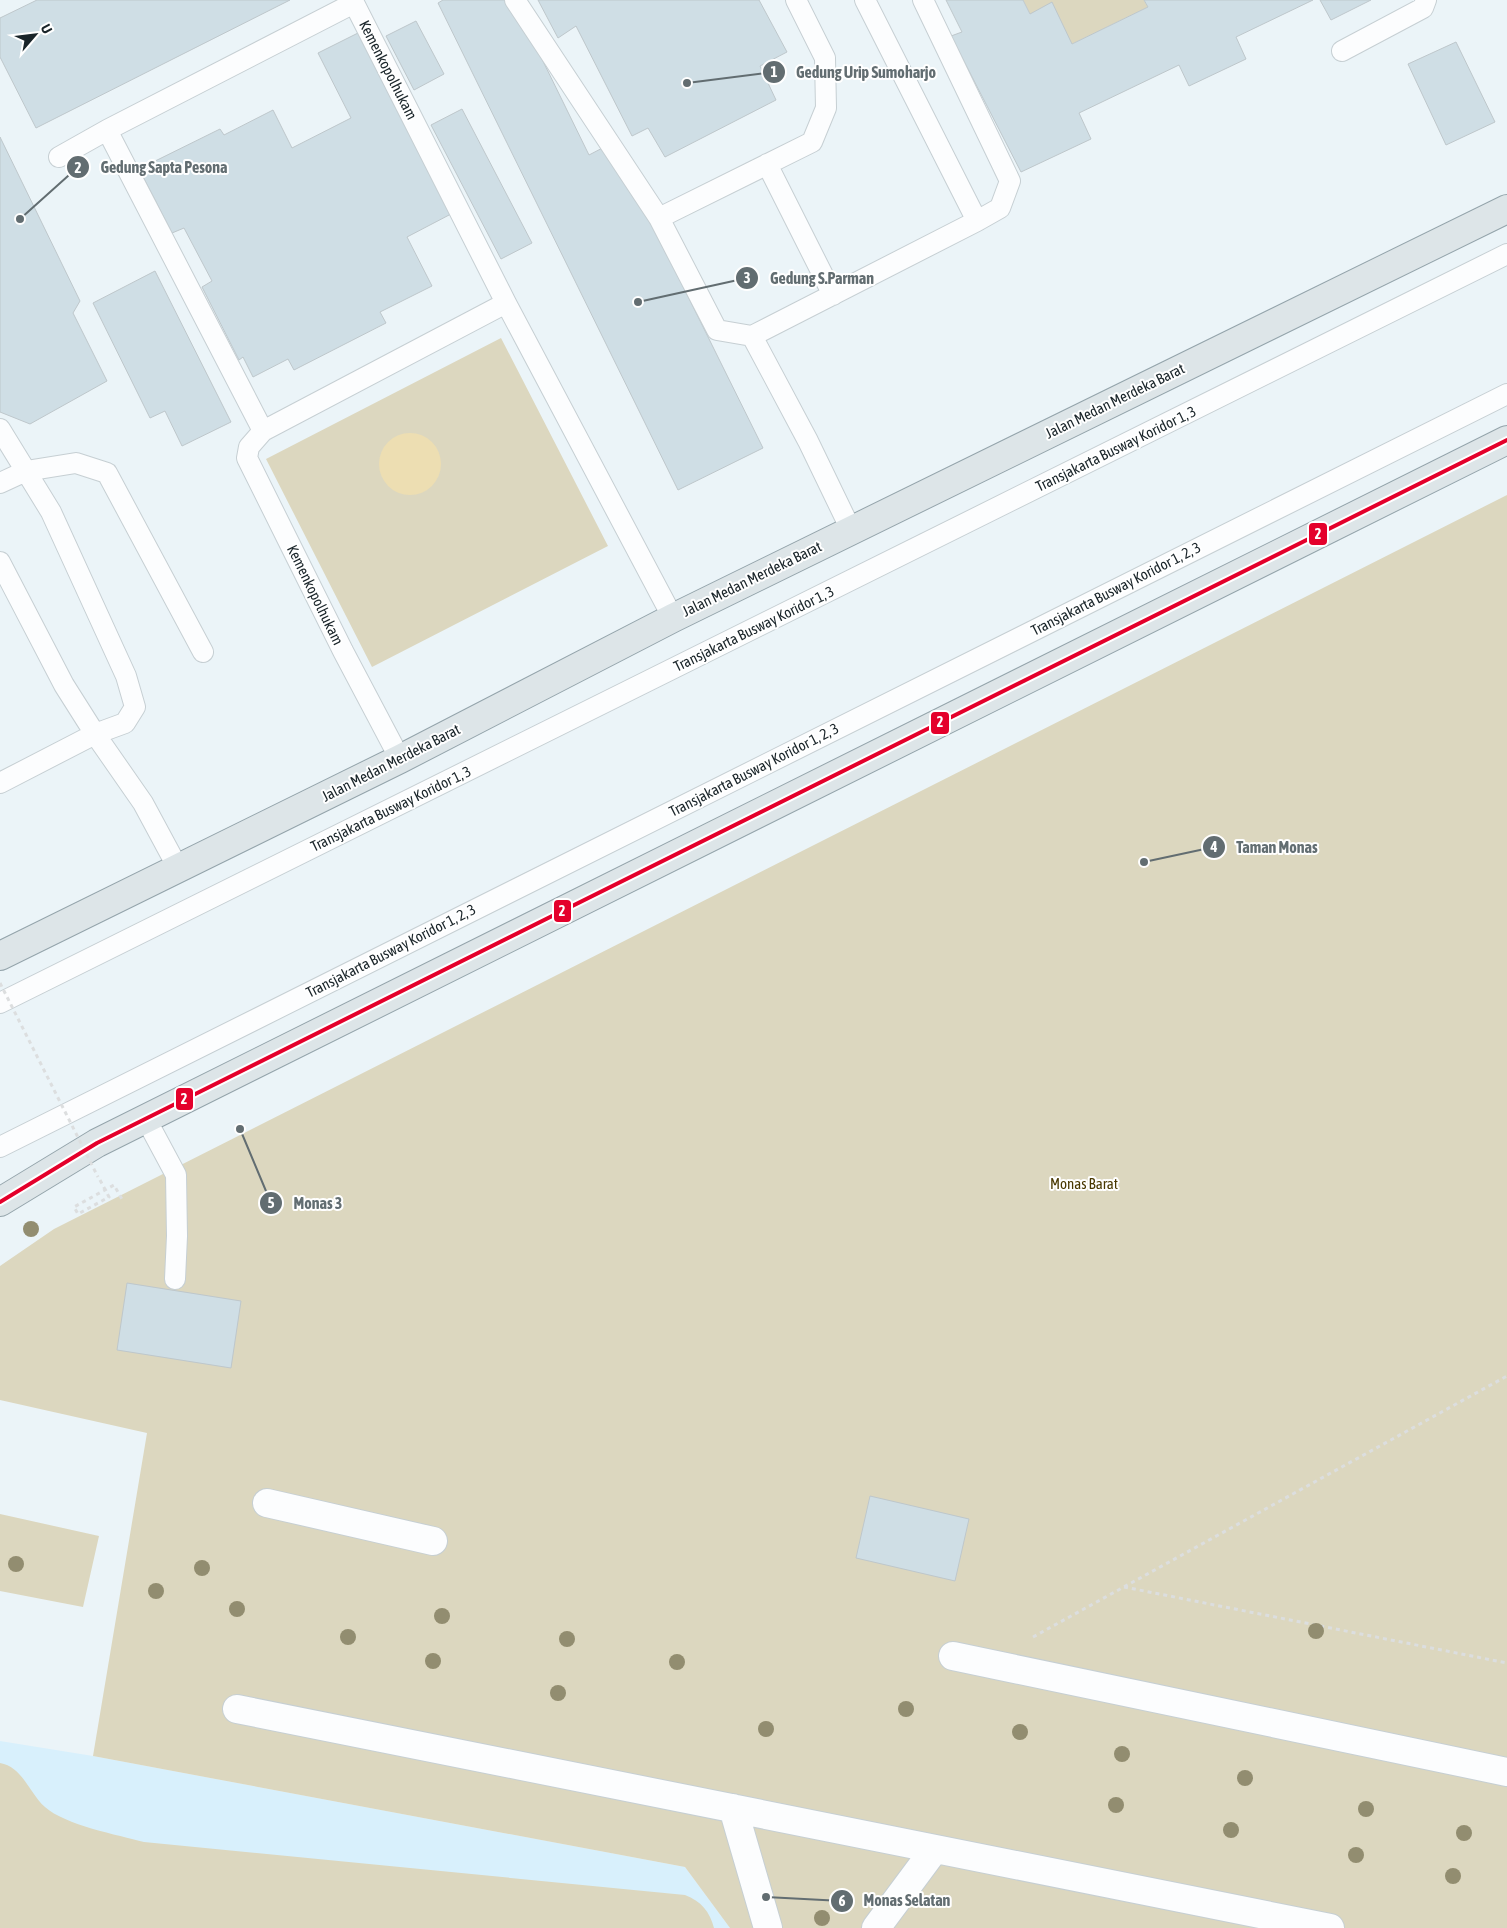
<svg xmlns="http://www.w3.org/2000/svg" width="1507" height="1928" font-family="'Asap Condensed',sans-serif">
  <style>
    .built { fill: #d8f0fc }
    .green { fill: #dcd7bf }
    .water { fill: #eddeb2 }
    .building { fill: #cfdee5; stroke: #bec7cb }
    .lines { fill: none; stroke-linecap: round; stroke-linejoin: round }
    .service-casing { stroke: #c6cfd3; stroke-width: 22 }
    .pedestrian-casing { stroke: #c6cfd3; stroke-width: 30 }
    .primary-casing { stroke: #94a4ab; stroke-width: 30 }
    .path { stroke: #dcdedf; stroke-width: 3; stroke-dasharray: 4 4; stroke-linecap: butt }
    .service { stroke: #fcfdfe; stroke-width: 20 }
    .pedestrian { stroke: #fcfdfe; stroke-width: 28 }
    .primary { stroke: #dde5e8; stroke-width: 28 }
    .path-bridge { stroke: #dcdedf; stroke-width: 3; stroke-dasharray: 4 4; stroke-linecap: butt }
    .bus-1-casing { stroke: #fff; stroke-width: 8 }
    .bus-1 { stroke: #e4002b; stroke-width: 4 }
    .tree { fill: #928d70 }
    .labels { text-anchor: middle; stroke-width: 4; stroke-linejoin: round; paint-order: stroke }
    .street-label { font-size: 15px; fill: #192429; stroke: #fff }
    .park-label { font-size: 15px; fill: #493801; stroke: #fff }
    .leader { fill: none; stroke: #626d71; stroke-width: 2 }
    .callout-dot { fill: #626d71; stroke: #fff; stroke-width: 2 }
    .mark-label { font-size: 15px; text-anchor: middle; font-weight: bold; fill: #fff }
    .callout-label { font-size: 16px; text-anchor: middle; font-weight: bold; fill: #626d71; stroke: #fff; stroke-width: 4; stroke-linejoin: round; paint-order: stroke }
    .line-badge { stroke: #fff; stroke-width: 2 }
    .badge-label { font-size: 14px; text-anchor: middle; font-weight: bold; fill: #fff }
  </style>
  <rect width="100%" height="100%" fill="#ebf4f8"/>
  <path class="built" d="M0,1741L93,1756L685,1867L730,1928H0Z"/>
  <path class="green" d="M1023,0H1144L1148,7L1072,44L1030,14Z
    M501,338L608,546L372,667L266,459Z
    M1507,495V1928H730L685,1867L93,1756L147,1433L0,1400V1266L54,1229Z
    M0,1514L99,1536L83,1607L0,1591Z
    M0,1763C23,1767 29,1793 45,1807C65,1825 118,1835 144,1842L685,1895C701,1901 710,1912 714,1928H0Z"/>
  <path class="water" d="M379 464a31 31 0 1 1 62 0a31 31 0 1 1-62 0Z"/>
  <path class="building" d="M37,0H290L36,128L0,57V18Z
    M443,0H513L589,155L612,143L763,448L678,490L438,3Z
    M538,0H759L787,52L760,66L776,100L665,157L648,128L632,136L576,26L558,38Z
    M946,0H1023L1030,14L1052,2L1072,44L1148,7L1144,0H1313L1236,37L1246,59L1189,86L1179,65L1079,113L1091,139L1021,172L951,36L962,32Z
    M1320,0H1371L1331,20Z
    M416,21L444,74L414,90L386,36Z
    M360,32L451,214L407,237L432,286L380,312L386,323L294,370L288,359L253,377L243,357L239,360L202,287L212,281L184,228L172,233L139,169L220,129L224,135L273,110L292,148L351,118L318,53Z
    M1456,42L1495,122L1446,145L1408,64Z
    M462,109L532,243L501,259L431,125Z
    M0,137L80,301L73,313L107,381L30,424L0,412Z
    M155,271L231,422L182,446L165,411L150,418L93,303Z
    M127,1283L241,1301L231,1368L117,1350Z
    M870,1496L969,1519L955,1581L856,1558Z"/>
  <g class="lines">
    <g class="service-casing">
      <path id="service" d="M515,0L659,218L717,330L752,336L977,221L865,0
        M923,0L1010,181L1000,208L977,221
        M1342,51L1423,8L1426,0
        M107,130L263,431
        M59,157L107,130L354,3L506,303L673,618
        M767,164L833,295
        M659,218L812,142L826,108L825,58L796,0
        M752,336L808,441L851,530
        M0,429L51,512L126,676L135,707L125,723L95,734L0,783
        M0,483L26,471L76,463L107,473L203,652
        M0,562L64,685L95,734L143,803L178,868
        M400,759L343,651L247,458L249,447L263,431L506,303
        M0,1003L1507,254
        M146,1119L176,1175L177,1236L175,1279
        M0,1147L1507,394"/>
    </g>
    <g class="pedestrian-casing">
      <path id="pedestrian" d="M267,1503L433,1541
        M953,1656L1507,1772
        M237,1709L1330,1928
        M733,1808L768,1928
        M876,1928L934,1850"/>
    </g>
    <g class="primary-casing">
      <path id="primary" d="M0,956L400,759L673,618L1507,209
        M0,1202L97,1143L1507,440"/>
    </g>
    <path class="path" d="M100,1180L109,1197L78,1214L74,1207L114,1185L123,1201
      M1124,1587L1507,1663
      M1033,1637L1507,1376"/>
    <use href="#service" class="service"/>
    <use href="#pedestrian" class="pedestrian"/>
    <use href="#primary" class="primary"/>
    <path class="path-bridge" d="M0,983L98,1177"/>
    <g class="bus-1-casing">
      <path id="bus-1" d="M0,1202L97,1143L1507,440"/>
    </g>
    <use href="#bus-1" class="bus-1"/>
  </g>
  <g class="tree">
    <circle cx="31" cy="1229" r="8"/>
    <circle cx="16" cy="1564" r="8"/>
    <circle cx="202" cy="1568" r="8"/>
    <circle cx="156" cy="1591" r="8"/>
    <circle cx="237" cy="1609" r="8"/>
    <circle cx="442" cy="1616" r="8"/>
    <circle cx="1316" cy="1631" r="8"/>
    <circle cx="348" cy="1637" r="8"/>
    <circle cx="567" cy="1639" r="8"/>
    <circle cx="433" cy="1661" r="8"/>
    <circle cx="677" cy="1662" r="8"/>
    <circle cx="558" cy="1693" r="8"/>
    <circle cx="906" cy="1709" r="8"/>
    <circle cx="766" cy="1729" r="8"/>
    <circle cx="1020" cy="1732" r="8"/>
    <circle cx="1122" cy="1754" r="8"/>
    <circle cx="1245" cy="1778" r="8"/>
    <circle cx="1116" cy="1805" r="8"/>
    <circle cx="1366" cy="1809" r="8"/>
    <circle cx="1231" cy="1830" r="8"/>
    <circle cx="1464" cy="1833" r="8"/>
    <circle cx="1356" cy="1855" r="8"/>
    <circle cx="1453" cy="1876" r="8"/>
    <circle cx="822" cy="1918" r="8"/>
  </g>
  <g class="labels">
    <g class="street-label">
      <text transform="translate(388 70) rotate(63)" y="5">Kemenkopolhukam</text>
      <text transform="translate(1115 401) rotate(-26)" y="5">Jalan Medan Merdeka Barat</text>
      <text transform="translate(1116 449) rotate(-26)" y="5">Transjakarta Busway Koridor 1, 3</text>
      <text transform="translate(752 579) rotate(-26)" y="5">Jalan Medan Merdeka Barat</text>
      <text transform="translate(1116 589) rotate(-27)" y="5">Transjakarta Busway Koridor 1, 2, 3</text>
      <text transform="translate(315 595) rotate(64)" y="5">Kemenkopolhukam</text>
      <text transform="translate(754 629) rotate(-26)" y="5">Transjakarta Busway Koridor 1, 3</text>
      <text transform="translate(391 763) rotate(-27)" y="5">Jalan Medan Merdeka Barat</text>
      <text transform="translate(754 770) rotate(-27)" y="5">Transjakarta Busway Koridor 1, 2, 3</text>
      <text transform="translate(391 809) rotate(-26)" y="5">Transjakarta Busway Koridor 1, 3</text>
      <text transform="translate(391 951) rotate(-27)" y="5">Transjakarta Busway Koridor 1, 2, 3</text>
    </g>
    <g class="park-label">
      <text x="1084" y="1189">Monas Barat</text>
    </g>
  </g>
  <path class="leader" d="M687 83L774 72M20 219L78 167M638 302L747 278M1144 862L1214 847M240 1129L271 1203M766 1897L842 1901"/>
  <g class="callout-dot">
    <circle cx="687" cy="83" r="5"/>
    <circle cx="20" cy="219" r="5"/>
    <circle cx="638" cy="302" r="5"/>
    <circle cx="1144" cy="862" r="5"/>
    <circle cx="240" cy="1129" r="5"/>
    <circle cx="766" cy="1897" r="5"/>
    <circle cx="774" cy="72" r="12"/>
    <circle cx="78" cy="167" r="12"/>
    <circle cx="747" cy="278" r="12"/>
    <circle cx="1214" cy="847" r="12"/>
    <circle cx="271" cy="1203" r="12"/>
    <circle cx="842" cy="1901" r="12"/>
  </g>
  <g class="mark-label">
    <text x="774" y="77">1</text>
    <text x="78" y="173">2</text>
    <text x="747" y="283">3</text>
    <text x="1214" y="852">4</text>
    <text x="271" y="1208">5</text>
    <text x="842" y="1906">6</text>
  </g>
  <g class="callout-label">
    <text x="866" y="78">Gedung Urip Sumoharjo</text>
    <text x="164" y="173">Gedung Sapta Pesona</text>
    <text x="822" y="284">Gedung S.Parman</text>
    <text x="1277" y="853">Taman Monas</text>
    <text x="318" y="1209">Monas 3</text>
    <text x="907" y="1906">Monas Selatan</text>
  </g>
  <g class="line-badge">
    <rect x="1308" y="522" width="20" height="24" rx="5" fill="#e4002b"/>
    <rect x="930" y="711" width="20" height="24" rx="5" fill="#e4002b"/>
    <rect x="553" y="899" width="19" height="24" rx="5" fill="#e4002b"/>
    <rect x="175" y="1087" width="19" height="24" rx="5" fill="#e4002b"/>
  </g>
  <g class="badge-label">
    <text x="1318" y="539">2</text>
    <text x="940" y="727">2</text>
    <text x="562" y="916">2</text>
    <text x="184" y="1104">2</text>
  </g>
  <g transform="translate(35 35) rotate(62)" stroke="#ffffff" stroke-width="4" paint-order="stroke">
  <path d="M0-4L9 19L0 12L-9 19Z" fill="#192429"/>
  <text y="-8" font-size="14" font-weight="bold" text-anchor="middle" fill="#192429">U</text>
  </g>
</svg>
